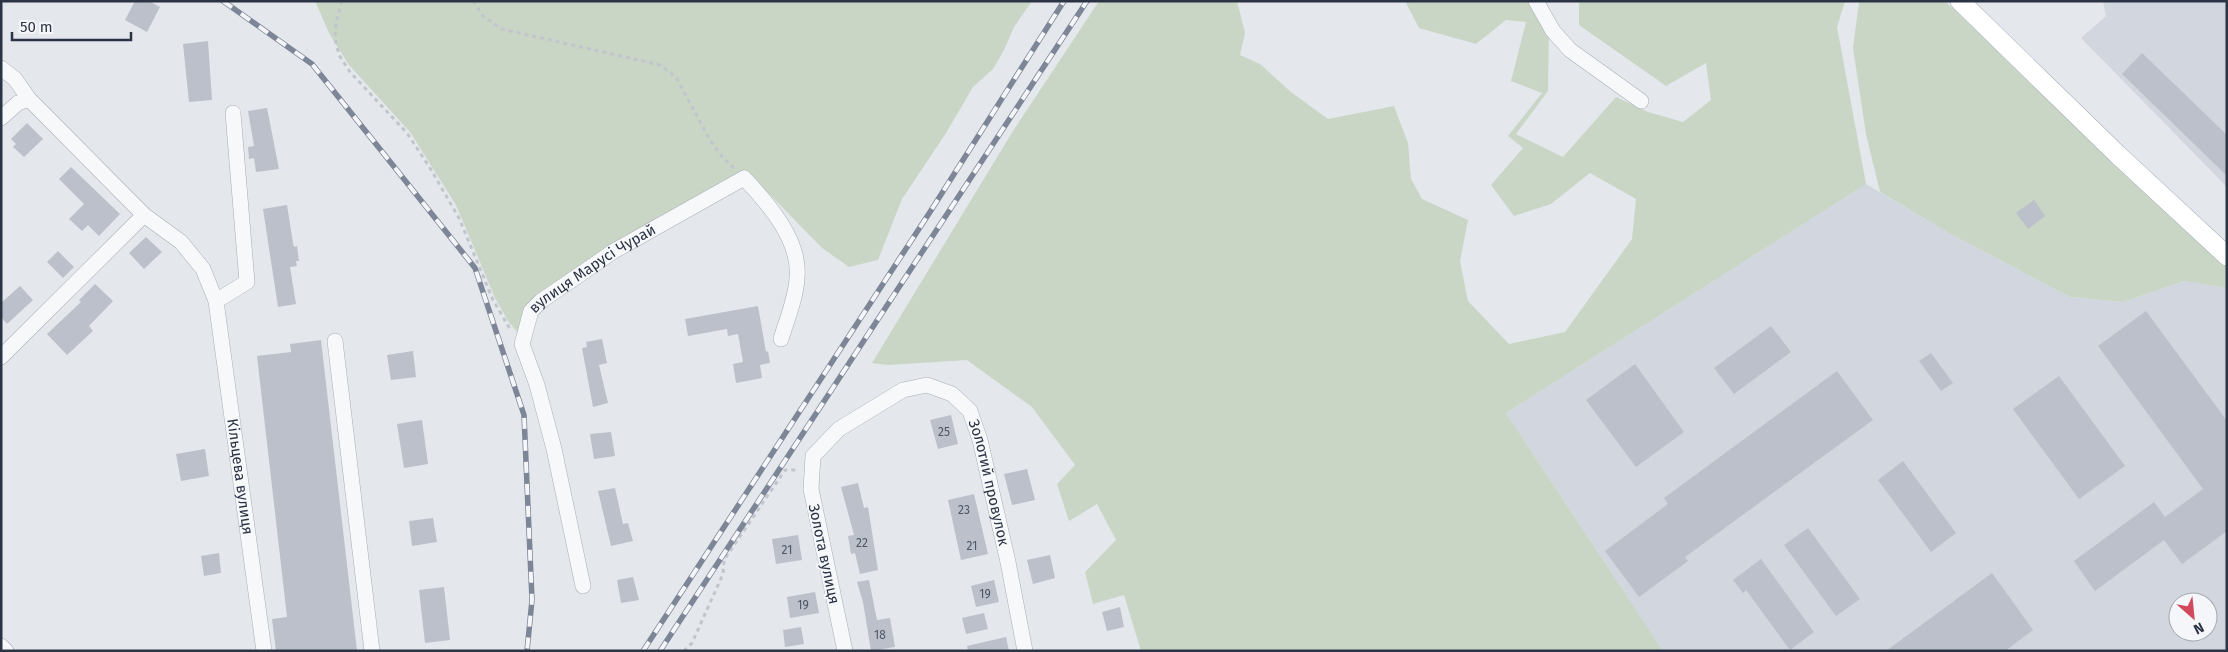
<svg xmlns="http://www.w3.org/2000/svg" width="2228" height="652" font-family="'Fira Sans',sans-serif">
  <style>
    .built { fill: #d2d6de; fill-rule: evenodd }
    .green { fill: #c9d6c5 }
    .building { fill: #bbc0ca }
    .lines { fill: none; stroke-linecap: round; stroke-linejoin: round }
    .minor-casing { stroke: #a9aeb7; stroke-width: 16 }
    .major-casing { stroke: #a3abb8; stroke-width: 20 }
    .path { stroke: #c2c5cb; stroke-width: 3; stroke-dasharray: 4 4; stroke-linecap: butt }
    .minor { stroke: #f7f8fa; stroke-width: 15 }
    .major { stroke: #fff; stroke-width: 19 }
    .rail-casing { stroke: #7d8696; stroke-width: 5.5 }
    .rail { stroke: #f4f6f9; stroke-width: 4; stroke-dasharray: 11; stroke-linecap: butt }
    .labels { text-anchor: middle; stroke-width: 4; stroke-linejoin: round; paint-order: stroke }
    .number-label { font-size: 12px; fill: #4f5766 }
    .street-label { font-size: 15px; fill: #2b3445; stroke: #f4f6f9 }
  </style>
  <rect width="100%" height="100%" fill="#e4e7ec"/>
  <path class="built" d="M2103,1H2227V187L2081,38L2106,16Z
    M1866,184L1947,232L2070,297L2123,302L2184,281L2227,288V651H1663L1506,413ZM2178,602H2208V632H2178Z"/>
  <path class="green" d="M315,1H1032L1014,27L1004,50L993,69L973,87L946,133L902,199L878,260L849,267L822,248L748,172L637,230L540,298L519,334L508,321L495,298L456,205L410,132L349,65L330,35Z
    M1099,1H1237L1245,33L1240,55L1260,64L1291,92L1328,119L1394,106L1408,143L1411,179L1422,199L1468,220L1460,261L1468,301L1509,344L1565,332L1632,239L1636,199L1590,173L1551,204L1514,216L1491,185L1523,148L1508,136L1542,93L1511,81L1526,22L1506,20L1476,44L1419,28L1405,1H1536L1549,24L1548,91L1516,134L1563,157L1616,97L1648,112L1683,122L1711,100L1706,63L1666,86L1579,25V1H1845L1837,27L1866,184L1506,413L1663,651H1141L1124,595L1093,604L1085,572L1116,540L1097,504L1069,521L1057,484L1075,465L1032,407L967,360L888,365L872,363L1013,131Z
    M1945,1L2103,153L2227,266V288L2184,281L2123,302L2070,297L1947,232L1880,192L1866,134L1853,48L1859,2Z"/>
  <path class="building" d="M135,1H149L160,7L147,32L125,20Z
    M208,41L212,100L189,102L183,44Z
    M2142,53L2227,135V176L2122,74Z
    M267,108L279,169L256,172L254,158L249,159L248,147L254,146L248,111Z
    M27,123L43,139L24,157L13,147L16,144L11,139Z
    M71,167L120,214L99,236L88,225L82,231L69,219L84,204L59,179Z
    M2034,200L2045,216L2028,229L2016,213Z
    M287,205L293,243L294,247L297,246L299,261H296L297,266L290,267L296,304L278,307L263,209Z
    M146,237L162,252L144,269L129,253Z
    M58,251L74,267L63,278L47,262Z
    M95,284L113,301L89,326L93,331L67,355L47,334L81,302L79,300Z
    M20,286L33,300L7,324L1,317V303Z
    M758,306L766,352L768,351L770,363L760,365L762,378L736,383L733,364L743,362L738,334L728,336L727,329L688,336L685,319Z
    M2146,311L2227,421V531L2182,564L2164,540L2095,591L2074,561L2154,502L2165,517L2203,489L2098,346Z
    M1771,326L1791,352L1734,394L1714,368Z
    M602,339L607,363L599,365L608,403L593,407L582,348L587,347L586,342Z
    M321,340L357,651H276L272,619L287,617L257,356L291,352L290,344Z
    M413,351L416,377L391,380L387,355Z
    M1931,353L1953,383L1941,391L1919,361Z
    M1635,364L1684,432L1636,467L1586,400Z
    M1837,371L1873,420L1685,557L1688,561L1639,597L1605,551L1668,504L1664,498Z
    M2059,376L2125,466L2079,499L2013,409Z
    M951,415L958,444L938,449L930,420Z
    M422,420L428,464L404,468L397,424Z
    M611,432L615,456L594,459L590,434Z
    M205,449L209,476L181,481L176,454Z
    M1903,461L1956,533L1931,552L1878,480Z
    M1027,469L1035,500L1012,505L1004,474Z
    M858,483L864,508L868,507L878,570L860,574L855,553L851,554L848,536L854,535L841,487Z
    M615,488L623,524L628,523L633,541L611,546L598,491Z
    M974,494L988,554L961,560L948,500Z
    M433,518L437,542L412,546L409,521Z
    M1808,528L1860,599L1836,616L1784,545Z
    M798,535L802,560L776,564L772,539Z
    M219,553L221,573L204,576L201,556Z
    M1050,555L1055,578L1033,584L1027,560Z
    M1761,559L1814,632L1790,650L1746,590L1743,593L1733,580Z
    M1992,573L2033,630L2005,651H1886Z
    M633,577L639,600L621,603L617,580Z
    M869,580L877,620L890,618L895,647L871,651L863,602L857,582Z
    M994,580L999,602L976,607L971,586Z
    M444,587L450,640L425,643L419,590Z
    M815,592L819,613L790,618L787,597Z
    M1120,607L1124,627L1107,631L1102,612Z
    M984,613L988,629L966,634L962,618Z
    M801,627L804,644L785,647L783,630Z
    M1006,637L1009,651H968L967,646Z"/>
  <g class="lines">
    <g class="minor-casing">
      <g id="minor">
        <path d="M1536,1L1553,31L1570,50L1641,101"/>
        <path id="s1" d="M1,68L15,79L29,99L144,215L181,242L203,269L216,301L264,651"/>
        <path d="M1,118L18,103L29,99"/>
        <path d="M216,301L247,282L233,113"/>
        <path d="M335,341L372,651"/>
        <path d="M1,357L144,215"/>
        <path id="s2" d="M583,586L554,449L537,385L522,344L531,311L541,301L614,251L744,178C768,203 801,241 797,278C796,298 787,319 781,339"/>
        <path d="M1,646L6,651"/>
        <path id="s3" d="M845,651L811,489L813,456L839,429L903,390L927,385L952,394L970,411L980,440L1008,562L1025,651"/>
      </g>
    </g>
    <g class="major-casing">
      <path id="major" d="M1960,1L2117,154L2227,256"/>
    </g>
    <path class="path" d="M342,1L336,22L335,38L339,55L350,72L407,133L430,168L459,218L493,300L510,329
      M473,1L483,16L502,29L660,65L676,77L710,140L723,158L734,168
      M684,651L692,643L723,574L724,560L785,470H799"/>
    <use href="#minor" class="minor"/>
    <use href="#major" class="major"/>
    <g class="rail-casing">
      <path id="rail" d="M223,1L312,64L475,268L524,415L532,600L527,651
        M643,651L930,212L1064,1
        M660,651L1087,1"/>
    </g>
    <use href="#rail" class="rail"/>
  </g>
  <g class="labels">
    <g class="number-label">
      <text x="944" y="436">25</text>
      <text x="964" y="514">23</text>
      <text x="862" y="547">22</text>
      <text x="972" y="550">21</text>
      <text x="787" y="554">21</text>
      <text x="985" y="598">19</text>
      <text x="803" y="609">19</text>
      <text x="880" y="639">18</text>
    </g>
    <g class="street-label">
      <text dy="5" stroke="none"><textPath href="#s2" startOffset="359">вулиця Марусі Чурай</textPath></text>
      <text dy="5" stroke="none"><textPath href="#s1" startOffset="498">Кільцева вулиця</textPath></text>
      <text dy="5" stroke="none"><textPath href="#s3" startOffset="461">Золотий провулок</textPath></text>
      <text transform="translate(824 554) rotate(78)" y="5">Золота вулиця</text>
    </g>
  </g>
  <rect width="2228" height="652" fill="none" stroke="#2b3445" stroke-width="5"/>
  <g transform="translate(2193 617) rotate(153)"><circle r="24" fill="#f4f6f9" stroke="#a4a8b1"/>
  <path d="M0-4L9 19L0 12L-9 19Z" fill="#d1495b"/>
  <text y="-8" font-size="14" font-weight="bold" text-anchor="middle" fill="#2b3445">N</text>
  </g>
  <path d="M12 32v8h119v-8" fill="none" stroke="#2b3445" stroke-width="2.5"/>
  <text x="20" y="32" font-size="15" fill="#2b3445" stroke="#f4f6f9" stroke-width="4" paint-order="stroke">50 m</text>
</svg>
